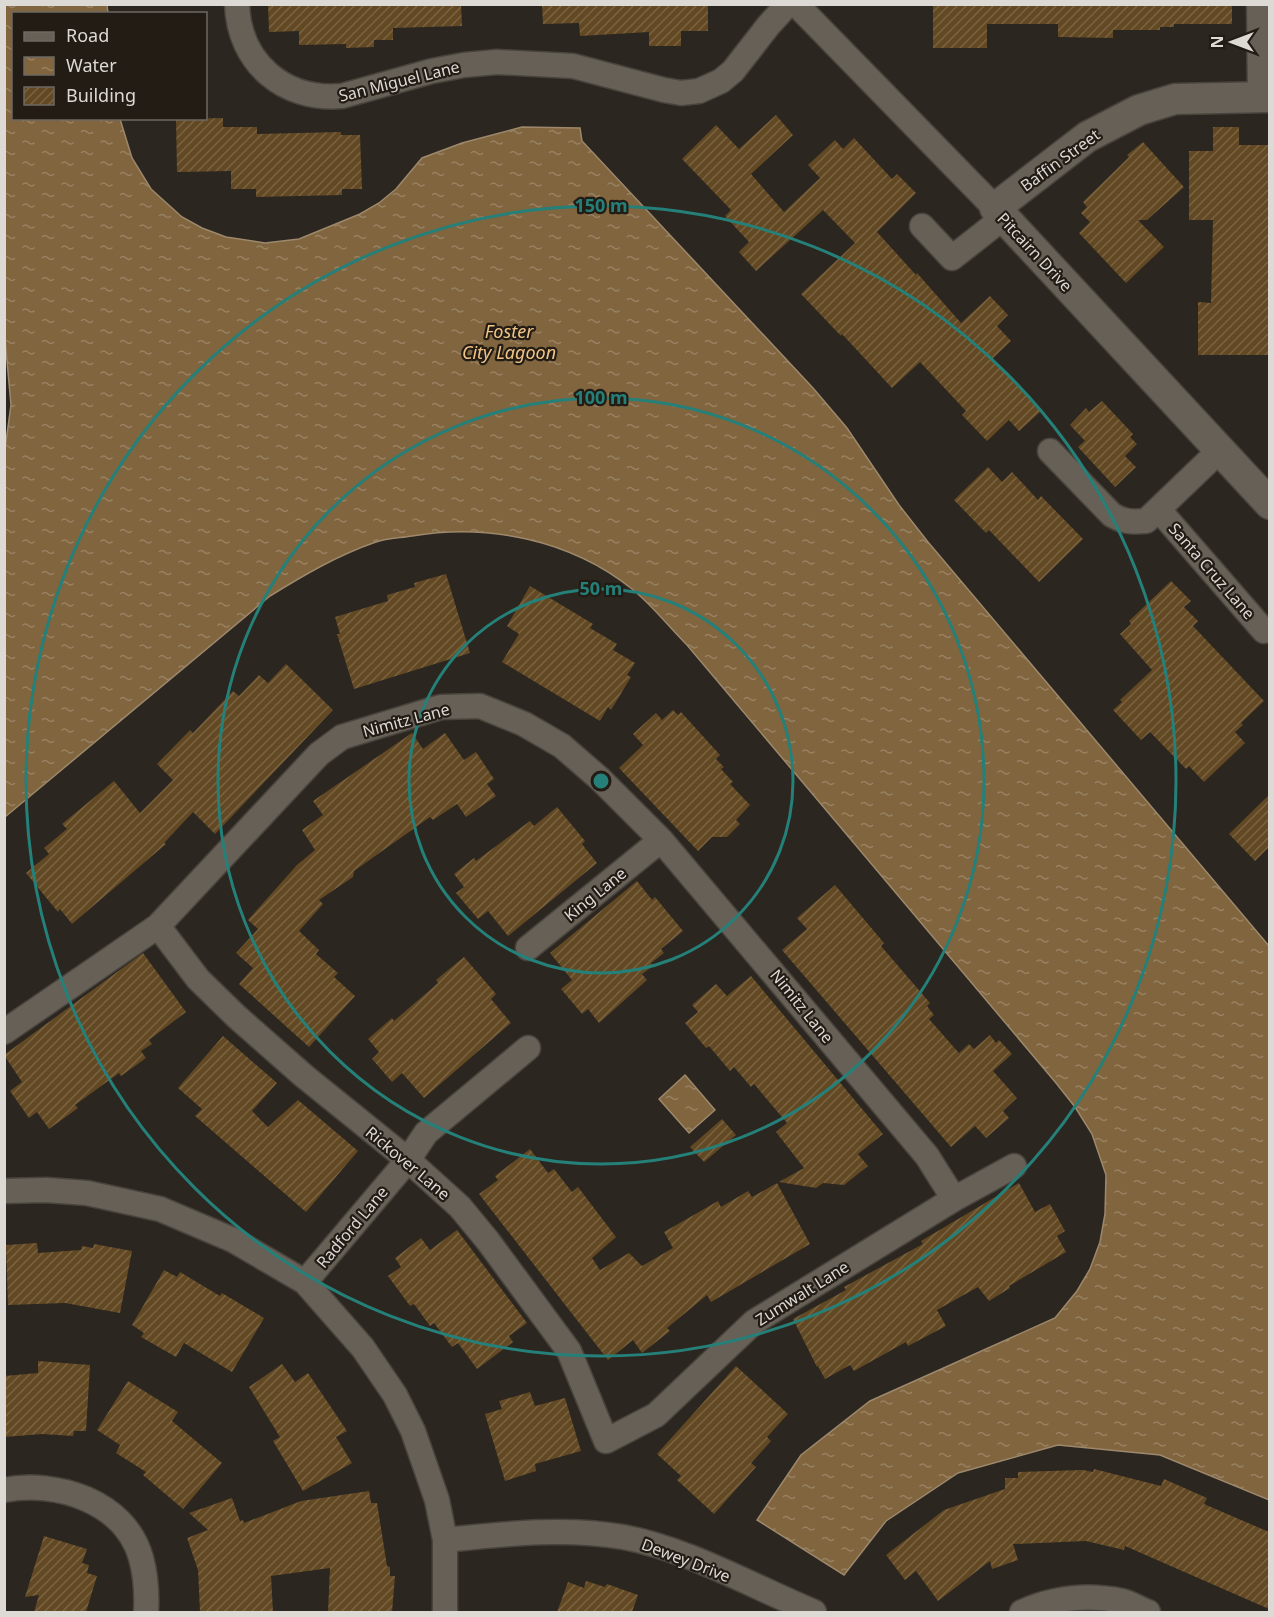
<svg xmlns="http://www.w3.org/2000/svg" width="1274" height="1617" font-family="'Noto Sans',sans-serif">
  <style>
    .water { fill: url(#water-ripples); stroke: #9d886c; stroke-width: 1.5 }
    .building { fill: url(#building-hatch) }
    .lines { fill: none; stroke-linecap: round; stroke-linejoin: round }
    .minor-casing { stroke: #48443d; stroke-width: 27 }
    .tertiary-casing { stroke: #48443d; stroke-width: 33 }
    .minor { stroke: #666057; stroke-width: 24 }
    .tertiary { stroke: #666057; stroke-width: 30 }
    .ring { fill: none; stroke: #248078; stroke-width: 3 }
    .labels { text-anchor: middle; stroke-width: 4.5; stroke-linejoin: round; paint-order: stroke }
    .street-label { font-size: 16px; fill: #ddd9d4; stroke: #221c15 }
    .water-label { font-size: 18px; font-style: italic; fill: #f2c487; stroke: #221c15 }
    .centre { fill: #248078; stroke: #221c15; stroke-width: 3 }
    .ring-label { font-size: 18px; text-anchor: middle; font-weight: bold; fill: #248078; stroke: #221c15; stroke-width: 4.5; stroke-linejoin: round; paint-order: stroke }
  </style>
  <defs>
    <pattern id="water-ripples" width="26" height="14" patternUnits="userSpaceOnUse" patternTransform="scale(1.5)"><rect width="26" height="14" fill="#81653f"/><path d="M2 4q2-2 4 0t4 0M15 11q2-2 4 0t4 0" fill="none" stroke="#988263"/></pattern>
    <pattern id="building-hatch" width="6" height="6" patternUnits="userSpaceOnUse" patternTransform="scale(1.5)"><rect width="6" height="6" fill="#634923"/><path d="M-1 1l2-2M0 6l6-6M5 7l2-2" fill="none" stroke="#796342"/></pattern>
  </defs>
  <rect width="100%" height="100%" fill="#2b261f"/>
  <path class="water" d="M5,4L107,5L108,13L14,14V118L120,119L132,158L151,189L182,217L202,228L226,237L265,243L299,239L360,214L379,203L396,189L422,158L462,143L522,127L580,128L582,141L813,388L847,428L899,505L928,542L1269,946V1500L1160,1455L1058,1445L958,1473L886,1521L844,1575L757,1520L801,1455L870,1401L1055,1318L1077,1291L1090,1269L1100,1242L1105,1214L1106,1175L1092,1134L1075,1107L1056,1083L687,645C669,627 652,605 632,589C571,540 488,523 412,536C400,538 387,538 376,542C338,555 304,575 270,596L5,817L4,456L11,405L4,328Z
    M685,1075L715,1110L689,1133L659,1099Z"/>
  <path class="building" d="M268,4H461L462,26L393,28V40H374V47L346,48V44L299,45V31L269,32Z
    M542,4H708V31H681V46H649V32L580,36L579,23L543,24Z
    M933,4H1232V24H1174V27H1160V30H1113V38L1058,37V24H987V48H933Z
    M776,115L793,135L751,174L784,212L820,178L808,165L835,140L843,149L854,138L892,179L897,174L916,193L877,232L916,275L917,273L961,323L990,296L1008,315L997,326L1011,341L992,359L1041,411L1019,431L1009,420L987,441L962,415L966,411L920,362L892,388L842,334L841,336L801,294L855,243L823,210L756,271L739,252L749,242L725,216L731,210L682,159L716,125L739,149Z
    M223,118V127H257V134L341,132V135H360L362,189H342V195L256,197V189H231V171L177,172L176,119Z
    M1213,127H1239V145H1269V355H1198V302L1211,303L1213,220H1189V151H1213Z
    M1143,142L1184,187L1147,220H1138L1164,247L1126,283L1079,233L1090,222L1081,213L1087,207L1083,202L1129,157L1127,155Z
    M1102,401L1133,434L1130,437L1137,444L1125,456L1136,467L1115,487L1078,447L1085,441L1070,425L1086,408L1089,412Z
    M988,467L1002,482L1012,472L1038,500L1041,496L1083,539L1039,582L989,530L986,533L954,500Z
    M446,574L470,653L354,689L337,634H340L335,617L388,601L387,595L415,587L414,583Z
    M1171,581L1191,601L1184,607L1198,621L1193,626L1264,701L1241,723L1243,725L1235,732L1245,743L1204,782L1189,766L1186,769L1150,732L1141,740L1113,710L1122,702L1120,700L1152,670L1120,634L1131,624L1129,621Z
    M530,586L593,624L590,628L617,644L613,650L635,663L627,675L631,677L611,710L608,707L600,721L502,662L519,634L507,626Z
    M286,664L333,710L215,834L193,812L164,843L166,844L72,924L60,909L58,912L26,873L49,854L44,848L67,829L62,824L114,781L140,813L173,780L157,764L190,730L193,733L233,691L239,696L259,675L268,683Z
    M673,710L678,715L681,712L720,755L716,759L724,767L721,769L733,782L730,784L750,805L736,820L740,824L727,837H712L698,851L619,768L643,745L633,734L656,713L662,720Z
    M412,733L423,749L445,733L464,760L476,752L494,779L487,784L496,796L466,817L457,804L433,820L430,817L354,871L353,877L319,900L323,904L299,931L319,950L316,954L338,973L334,977L355,996L309,1047L239,984L253,968L236,953L258,929L248,920L297,865L315,850L302,830L323,815L313,801Z
    M1269,795V847L1255,861L1229,834Z
    M557,807L585,841L582,844L597,863L508,936L488,911L478,919L456,893L464,887L454,874L474,858L476,861L530,821L534,826Z
    M637,881L652,900L655,897L683,931L661,949L664,953L651,963L653,966L642,974L647,980L599,1023L588,1009L582,1014L561,989L572,980L550,953Z
    M835,885L884,943L881,946L930,1003L927,1006L934,1015L929,1019L959,1053L969,1044L974,1049L990,1035L996,1043L999,1040L1012,1054L993,1071L1017,1098L1003,1111L1009,1118L986,1138L975,1126L951,1147L782,950L807,929L797,918Z
    M143,953L186,1012L149,1040L152,1044L141,1051L146,1058L121,1076L119,1073L75,1105L78,1108L49,1129L37,1112L29,1118L10,1091L22,1082L4,1055Z
    M464,957L496,994L491,999L511,1023L424,1098L402,1073L392,1082L372,1059L379,1052L368,1039L392,1018L394,1021L438,983L436,980Z
    M751,976L883,1134L858,1154L868,1166L844,1185L823,1183L816,1188L779,1182L804,1168L776,1132L787,1123L754,1084L751,1087L734,1067L730,1071L709,1046L706,1048L685,1023L698,1012L692,1005L716,984L727,996Z
    M223,1036L277,1083L252,1111L268,1127L298,1100L358,1151L306,1212L195,1116L202,1109L178,1088Z
    M722,1119L736,1135L704,1162L690,1147Z
    M530,1149L548,1173L554,1169L572,1192L578,1187L616,1237L592,1258L600,1270L629,1253L642,1266L673,1248L664,1232L718,1201L721,1207L748,1191L752,1197L777,1183L810,1244L711,1302L707,1295L667,1328L670,1331L642,1353L633,1340L608,1360L479,1194L498,1180L495,1176Z
    M1019,1183L1035,1212L1050,1204L1065,1231L1057,1236L1066,1252L1009,1286L1010,1288L989,1301L978,1287L937,1310L946,1326L908,1346L906,1342L854,1371L850,1365L825,1379L818,1366L817,1367L793,1319L846,1290L844,1287L923,1244L921,1241Z
    M457,1230L527,1323L509,1336L513,1342L477,1369L458,1343L452,1347L434,1323L430,1326L414,1304L410,1306L388,1276L401,1267L395,1258L421,1238L430,1250Z
    M37,1243L38,1253L81,1250L82,1246L93,1248L94,1244L132,1251L120,1313L65,1303L8,1305L6,1245Z
    M164,1270L177,1277L180,1272L220,1296L222,1293L264,1318L232,1372L184,1343L176,1357L141,1337L144,1333L132,1325Z
    M38,1361L90,1365L86,1431H74L73,1436L42,1434L4,1437V1376L38,1373Z
    M282,1364L295,1382L308,1373L347,1431L336,1437L352,1463L303,1491L273,1441L280,1437L249,1387Z
    M736,1366L788,1414L767,1437L771,1441L751,1463L756,1467L714,1514L677,1480L681,1476L657,1454Z
    M128,1381L178,1412L172,1421L222,1463L183,1509L143,1475L146,1472L116,1453L120,1445L97,1430Z
    M530,1392L535,1406L565,1398L581,1451L535,1464L536,1471L505,1481L485,1414L502,1409L499,1401Z
    M1094,1469L1161,1486L1164,1479L1207,1498L1204,1504L1269,1532V1609L1125,1546L1124,1550L1086,1541L1013,1544L1018,1560L992,1569L990,1561L938,1601L916,1571L905,1580L886,1555L944,1510L1005,1489V1478H1018V1472L1083,1470L1093,1472Z
    M369,1491L371,1503H377L387,1566L390,1567V1576H395L392,1612L328,1611L330,1568L271,1576L273,1612H200L198,1570L187,1538L208,1530L189,1513L232,1498L240,1521L243,1520L244,1523L301,1501Z
    M44,1536L87,1549L82,1563L89,1565L87,1573L97,1576L86,1612H34L39,1595L25,1597Z
    M586,1581L605,1587L607,1584L638,1595L632,1612H557L568,1582L584,1588Z"/>
  <g class="lines">
    <g class="minor-casing">
      <path id="minor" d="M237,4C239,63 284,101 342,96L432,71L464,65L497,62L573,66L664,90L681,93L699,91L721,81L733,71L768,26L788,4
        M796,4L995,208
        M1259,4L1260,97
        M922,226L952,258L1003,218
        M1050,451L1112,515C1124,522 1132,522 1146,521L1219,451
        M1159,510L1264,631
        M158,926L198,979L237,1017L304,1076L408,1160L460,1207L488,1241L569,1351L606,1441L656,1415L754,1322L954,1199L1014,1166
        M528,948L661,840
        M4,1032L158,926L319,754L342,737L441,707L480,706L524,724L562,746L600,779L661,840L927,1156L954,1199
        M4,1191L46,1190L87,1193L160,1209L233,1240L305,1282L363,1348L395,1395L413,1431L437,1500L445,1540V1612
        M305,1282L408,1160L426,1133L528,1048
        M4,1490C56,1480 125,1501 141,1558C146,1576 147,1593 146,1612
        M445,1540C504,1534 564,1527 623,1537C685,1548 754,1587 814,1612
        M1022,1612C1053,1598 1087,1594 1122,1601C1131,1603 1139,1609 1148,1612"/>
    </g>
    <g class="tertiary-casing">
      <path id="tertiary" d="M1270,97L1175,99L1139,110L1087,137L995,208L1270,504"/>
    </g>
    <use href="#minor" class="minor"/>
    <use href="#tertiary" class="tertiary"/>
  </g>
  <g class="ring">
    <circle cx="601" cy="781" r="192"/>
    <circle cx="601" cy="781" r="383"/>
    <circle cx="601" cy="781" r="575"/>
  </g>
  <g class="labels">
    <g class="street-label">
      <text transform="translate(399 81) rotate(-14)" y="6">San Miguel Lane</text>
      <text transform="translate(1060 160) rotate(-36)" y="6">Baffin Street</text>
      <text transform="translate(1035 252) rotate(47)" y="6">Pitcairn Drive</text>
      <text transform="translate(1212 571) rotate(49)" y="6">Santa Cruz Lane</text>
      <text transform="translate(406 720) rotate(-15)" y="6">Nimitz Lane</text>
      <text transform="translate(595 894) rotate(-39)" y="6">King Lane</text>
      <text transform="translate(802 1006) rotate(51)" y="6">Nimitz Lane</text>
      <text transform="translate(408 1163) rotate(40)" y="6">Rickover Lane</text>
      <text transform="translate(352 1227) rotate(-50)" y="6">Radford Lane</text>
      <text transform="translate(802 1293) rotate(-32)" y="6">Zumwalt Lane</text>
      <text transform="translate(686 1560) rotate(21)" y="6">Dewey Drive</text>
    </g>
    <g class="water-label">
      <text x="509" y="338">Foster<tspan x="509" dy="21">City Lagoon</tspan></text>
    </g>
  </g>
  <circle cx="601" cy="781" r="9" class="centre"/>
  <g class="ring-label">
    <text x="601" y="212">150 m</text>
    <text x="601" y="404">100 m</text>
    <text x="601" y="595">50 m</text>
  </g>
  <rect width="1274" height="1617" fill="none" stroke="#ddd9d4" stroke-width="12"/>
  <rect x="12" y="12" width="195" height="108" fill="#221c15" stroke="#6d6861" stroke-width="1.5"/>
  <rect x="24" y="32" width="30" height="9" fill="#666057" stroke="#6d6861" stroke-width="1.5"/>
  <text x="66" y="42" font-size="18" fill="#ddd9d4">Road</text>
  <rect x="24" y="57" width="30" height="18" fill="url(#water-ripples)" stroke="#6d6861" stroke-width="1.5"/>
  <text x="66" y="72" font-size="18" fill="#ddd9d4">Water</text>
  <rect x="24" y="87" width="30" height="18" fill="url(#building-hatch)" stroke="#6d6861" stroke-width="1.5"/>
  <text x="66" y="102" font-size="18" fill="#ddd9d4">Building</text>
  <g transform="translate(1232 42) rotate(270)" stroke="#221c15" stroke-width="4.5" paint-order="stroke">
  <path d="M0-4.5L10 22L0 15L-10 22Z" fill="#ddd9d4"/>
  <text y="-9" font-size="16" font-weight="bold" text-anchor="middle" fill="#ddd9d4">N</text>
  </g>
</svg>
